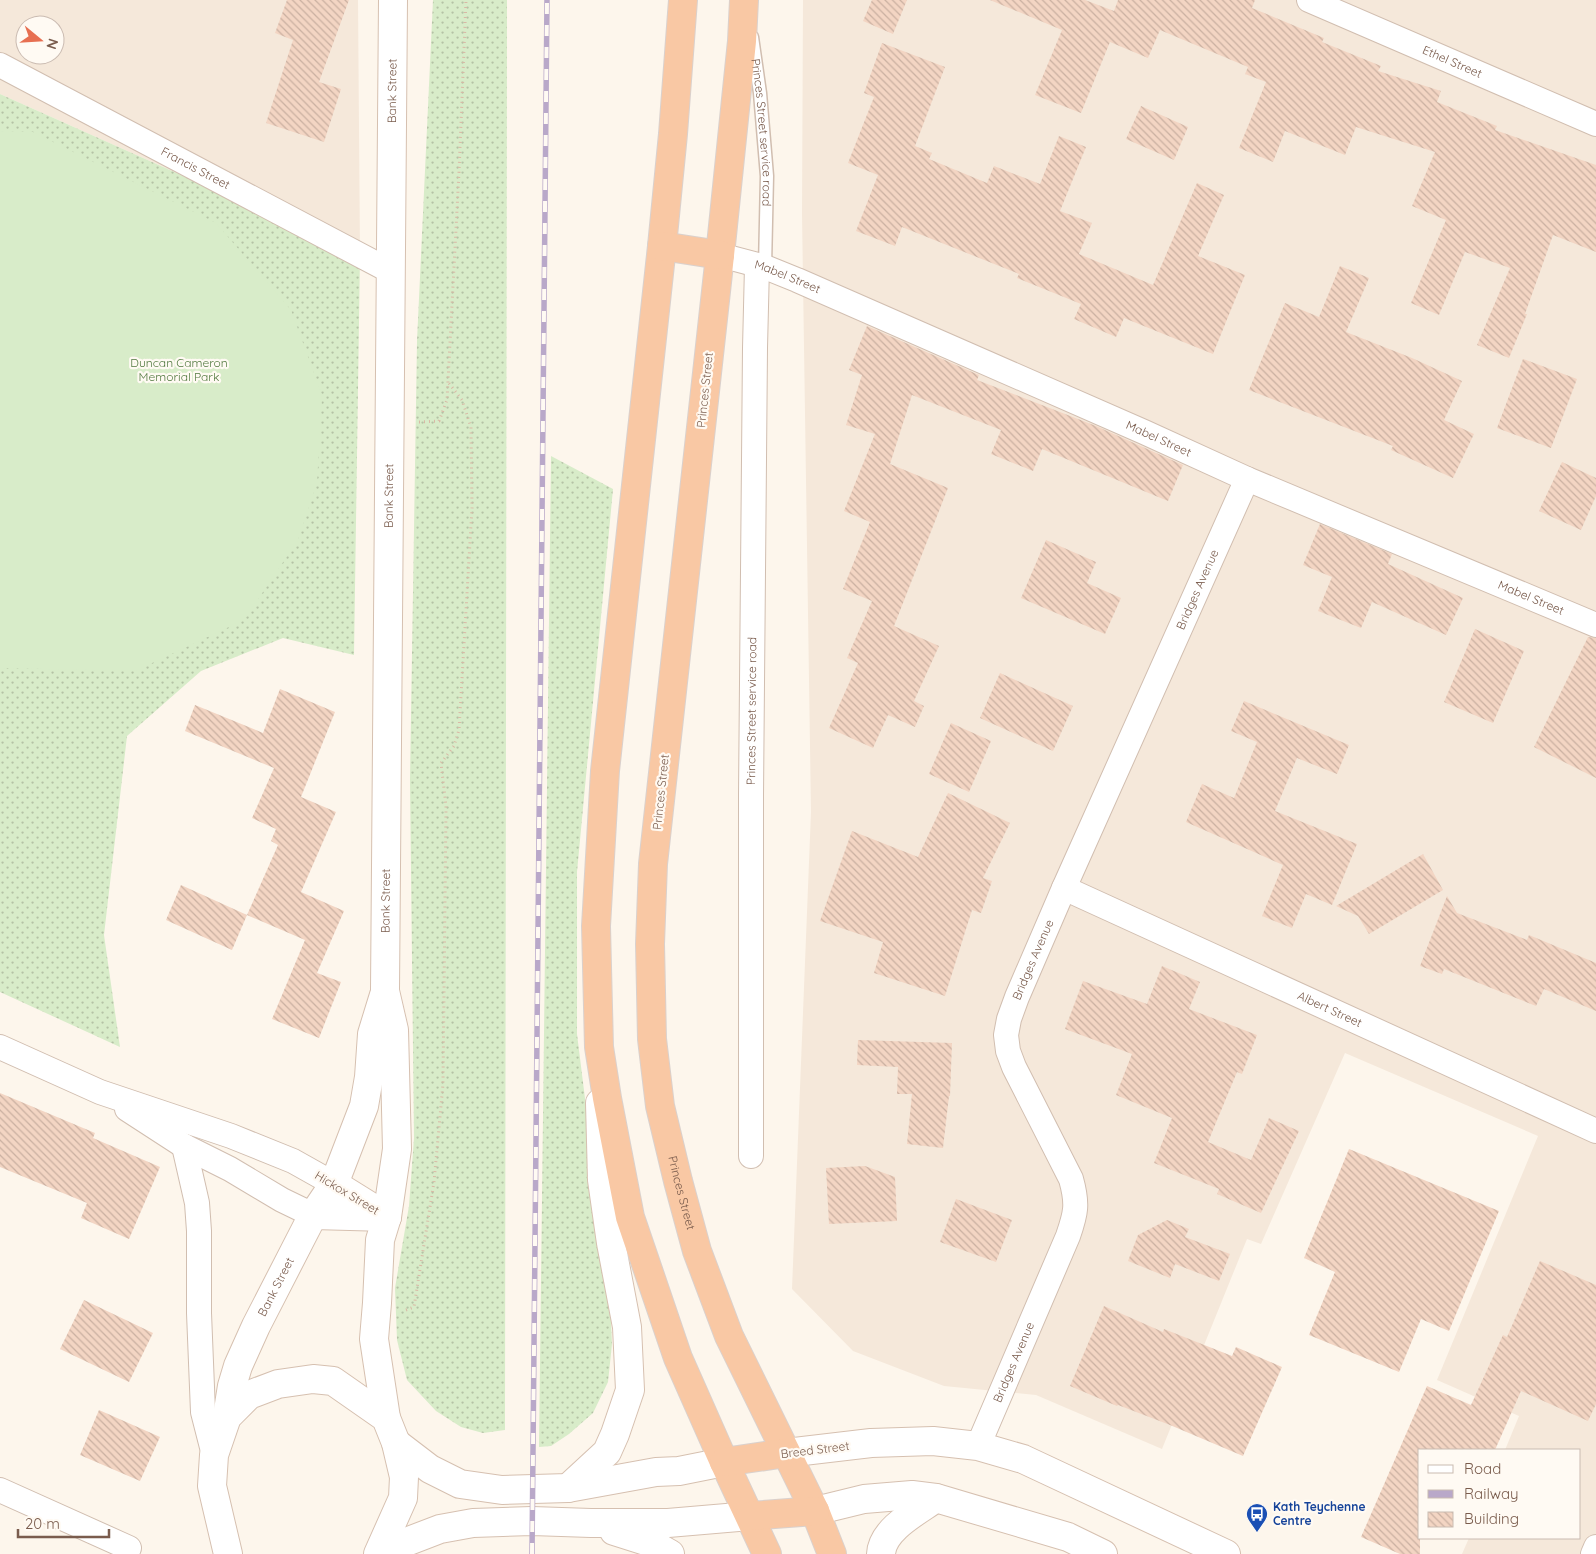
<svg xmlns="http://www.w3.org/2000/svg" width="1596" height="1554" font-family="Quicksand,sans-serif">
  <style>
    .residential { fill: #f5e8da; fill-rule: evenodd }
    .grass { fill: url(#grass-dots) }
    .garden { fill: #d8ecc9 }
    .building { fill: url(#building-back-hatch) }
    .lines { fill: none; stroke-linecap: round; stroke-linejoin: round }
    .service-casing { stroke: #d1beb0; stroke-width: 15 }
    .minor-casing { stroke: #d1beb0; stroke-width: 26 }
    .secondary-casing { stroke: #d6c0b0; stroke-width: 30 }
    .trunk-casing { stroke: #dad1cd; stroke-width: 30 }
    .path { stroke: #d9b8a5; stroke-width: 3; stroke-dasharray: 1 4; stroke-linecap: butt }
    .service { stroke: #fff; stroke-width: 12 }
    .minor { stroke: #fff; stroke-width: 24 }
    .secondary { stroke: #fff; stroke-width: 28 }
    .trunk { stroke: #f9c8a4; stroke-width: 28 }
    .rail-casing { stroke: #b9a8c9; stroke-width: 5.5 }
    .rail { stroke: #fffaf3; stroke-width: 4; stroke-dasharray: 11; stroke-linecap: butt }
    .labels { text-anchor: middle; stroke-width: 4.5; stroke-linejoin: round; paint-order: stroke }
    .street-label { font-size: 12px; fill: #7a5c4d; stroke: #fffaf3 }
    .park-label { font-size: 12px; fill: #537a41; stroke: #fffaf3 }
    .transit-label { font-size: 12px; font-weight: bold; fill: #164399; stroke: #fffaf3; text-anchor: start }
  </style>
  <defs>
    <pattern id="grass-dots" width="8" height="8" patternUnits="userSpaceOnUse" patternTransform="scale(1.25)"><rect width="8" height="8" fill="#d8ecc9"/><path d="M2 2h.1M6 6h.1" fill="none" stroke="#b4c2a5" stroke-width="1.8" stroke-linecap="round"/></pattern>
    <pattern id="building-back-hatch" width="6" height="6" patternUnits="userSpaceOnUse" patternTransform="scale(1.25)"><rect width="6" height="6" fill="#f3d5c3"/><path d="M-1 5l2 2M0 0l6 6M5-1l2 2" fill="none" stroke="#cab0a1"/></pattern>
  </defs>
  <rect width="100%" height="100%" fill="#fdf6ec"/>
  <path class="residential" d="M0,0H358L360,255L0,94ZM25,25H55V55H25Z
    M803,0H1596V1554H1462L1469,1538H1580V1450H1505L1519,1416L1437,1380L1538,1136L1345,1053L1261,1244L1247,1239L1162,1449L1036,1395L944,1386L853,1351L792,1289L811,812L802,214Z"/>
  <path class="grass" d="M433,0H507L505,1430L483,1433L461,1427L436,1411L407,1380L397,1340L395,1288L409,1206L414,1138L410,780L417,341Z
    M0,94L360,255L354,655L283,638L201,671L127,736L104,935L120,1047L0,992Z
    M551,456L613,489L577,872V1034L610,1300L612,1344L608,1382L593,1413L569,1434L551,1446L539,1447Z"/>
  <path class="garden" d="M0,131L33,132L216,223L291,310L322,395L317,483L298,540L244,620L135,671L0,668Z"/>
  <path class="building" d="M287,0H349L319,82L341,89L324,142L266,123L293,40L275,33Z
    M872,0H907L893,34L863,21Z
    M990,0H1085L1114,11L1118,0H1255L1252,8L1324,38L1322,42L1381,66L1378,71L1441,91L1437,102L1497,126L1495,130L1596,165V252L1553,235L1525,314H1527L1509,358L1477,345L1510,268L1465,252L1439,315L1411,303L1446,220L1412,206L1435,152L1356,127L1345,155L1285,131L1273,162L1239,148L1266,82L1245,74L1248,67L1160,30L1148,58L1110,42L1081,113L1035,95L1062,30Z
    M882,43L945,67L915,146L932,153L929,159L987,183L994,166L1040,184L1059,136L1086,147L1060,211L1092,223L1079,254L1153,285L1197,183L1224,195L1198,256L1245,275L1213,354L1124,318L1116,337L1074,319L1081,304L1017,278L1019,274L902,227L895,246L856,231L878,175L848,163L874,97L864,93Z
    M1141,106L1188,127L1174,160L1126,139Z
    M1340,266L1369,278L1346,332L1412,358L1462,381L1444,420L1474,434L1453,478L1391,450L1393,446L1249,390L1285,303L1319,317Z
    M867,326L979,375L977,380L1096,426L1183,465L1168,501L1042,449L1033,471L991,454L1001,430L912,395L890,464L948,488L894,626L939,646L914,701L924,706L915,727L888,715L873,748L829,728L858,663L847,658L872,601L843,589L870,522L844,511L875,434L846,425L862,375L849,370Z
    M1523,359L1577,379L1551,448L1497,428Z
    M1562,462L1596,478V496L1581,530L1539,511Z
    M1320,524L1392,554L1388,564L1463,598L1446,635L1372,602L1361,628L1318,611L1332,577L1303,565Z
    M1046,540L1096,562L1087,583L1121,598L1105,634L1021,598Z
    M1475,629L1524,651L1493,723L1444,702Z
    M1588,637L1596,638V778L1534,747Z
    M1000,673L1073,706L1053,751L980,718Z
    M280,689L335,712L301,797L336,812L301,892L344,911L317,973L341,982L319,1038L272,1019L305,940L247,915L278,845L271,841L276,829L252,818L274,768L185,731L195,705L263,733Z
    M1244,701L1349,745L1337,774L1297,758L1275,811L1357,844L1332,905L1306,894L1292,928L1262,916L1283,865L1186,822L1202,784L1234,798L1257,742L1231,731Z
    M951,723L991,741L969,792L929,774Z
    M948,793L1010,823L983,878L992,881L981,913L972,910L945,996L874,973L883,942L820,921L852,831L918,857Z
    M1423,854L1443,890L1369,934L1358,916L1336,906Z
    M181,885L247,915L232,950L166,920Z
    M1447,896L1457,913L1527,940L1529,935L1596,963V1011L1544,989L1536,1006L1444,969L1442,974L1420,966Z
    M1162,966L1200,982L1189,1009L1257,1035L1242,1074L1237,1072L1208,1142L1251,1160L1269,1118L1299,1131L1261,1213L1217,1194L1219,1189L1154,1163L1172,1118L1116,1095L1132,1054L1065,1029L1083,981L1147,1004Z
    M858,1040L952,1043L950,1096H949L943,1148L907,1144L912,1094H897L898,1067L857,1065Z
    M0,1093L95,1133L93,1138L160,1167L129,1239L81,1218L87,1203L0,1167Z
    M1349,1149L1499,1211L1449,1331L1421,1319L1399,1372L1309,1335L1335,1272L1304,1258Z
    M865,1166L895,1177L897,1221L829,1224L826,1168Z
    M956,1199L1012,1220L996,1262L940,1242Z
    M1167,1220L1189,1229L1185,1237L1230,1254L1219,1281L1175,1264L1170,1278L1128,1261L1138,1235Z
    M1540,1261L1596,1285V1404L1588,1421L1521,1391L1495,1450H1420V1554H1400L1361,1537L1427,1386L1471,1405L1503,1335L1507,1337Z
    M84,1300L153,1333L129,1382L60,1349Z
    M1104,1306L1163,1332L1164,1329L1232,1356L1236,1347L1282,1367L1243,1456L1170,1425L1118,1405L1117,1406L1070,1386Z
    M99,1410L160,1437L140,1481L80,1455Z"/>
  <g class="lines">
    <g class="service-casing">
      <g id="service">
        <path id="s1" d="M752,37L760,93L767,176L765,267"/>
      </g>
    </g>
    <g class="minor-casing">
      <g id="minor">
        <path id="s2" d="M1309,0L1596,124"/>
        <path id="s3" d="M0,65L390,271"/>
        <path id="s4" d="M720,255L765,267L797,280L1144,432L1247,479L1596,625"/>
        <path id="s5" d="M1064,888L1596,1131"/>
        <path d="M0,1047L100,1092L231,1136L293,1161L334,1184"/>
        <path d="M127,1109L184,1146L230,1169L282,1200L313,1215"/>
        <path d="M184,1146L197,1203L199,1231V1313L203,1412L214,1455"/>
        <path id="s6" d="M751,1156V795L755,348L757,266"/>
        <path id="s7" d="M978,1446L1068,1236C1076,1213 1078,1204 1071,1179L1014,1067L1008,1051L1006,1035L1009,1019L1017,997L1064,888L1247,479"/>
        <path d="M0,1490L129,1548"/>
        <path d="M1593,1554L1596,1547"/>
      </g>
    </g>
    <g class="secondary-casing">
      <g id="secondary">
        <path d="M334,1184L387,1217"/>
        <path d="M313,1215L387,1217"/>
        <path id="s8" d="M227,1417L232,1386L238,1366L256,1326L313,1215L334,1184L364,1106L369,1077L372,1034L384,995"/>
        <path id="s9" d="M386,1418L374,1339L377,1303L380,1240L387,1217L397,1149L394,1030L385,991L393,0"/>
        <path d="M396,1443L430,1469L460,1484L502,1490L568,1488L656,1472L679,1471L724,1462"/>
        <path d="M786,1453L871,1443L933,1441L978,1446L1023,1459L1226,1554"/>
        <path d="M568,1488L607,1452L615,1434L630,1390L627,1327L611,1243L602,1180L600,1103"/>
        <path d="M815,1511L864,1499L912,1495L936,1498L1068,1537L1103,1554"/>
        <path d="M614,1531L649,1542L670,1554"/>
        <path d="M380,1552L440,1529L473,1523L532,1521L591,1523H668L750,1516"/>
        <path d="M228,1554L212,1486L214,1455L227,1417L249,1395L278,1384L313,1379L333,1381L386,1418L396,1443L404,1477L403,1498L378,1554"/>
        <path d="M881,1554C882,1529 918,1511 936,1498"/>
      </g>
    </g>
    <g class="trunk-casing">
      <g id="trunk">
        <path d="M683,0L673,134L662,246L605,771L596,926L599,1047L607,1098L630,1217L678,1358L724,1462L767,1554"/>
        <path id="s10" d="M744,0L742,41L720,255L653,864L650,944L652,1039L660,1106L678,1181L697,1251L729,1336L815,1511L832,1554"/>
        <path d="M662,246L720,255"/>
        <path d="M724,1462L786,1453"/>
        <path d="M750,1516L815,1511"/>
      </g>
    </g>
    <path class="path" d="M419,422L439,421L447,400L459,172L466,0
      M406,1310L414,1307L434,1182L443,1084L446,806L441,763L454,746L459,730L472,508L471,427L462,400L448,382"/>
    <use href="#service" class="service"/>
    <use href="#minor" class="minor"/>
    <use href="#secondary" class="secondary"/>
    <use href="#trunk" class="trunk"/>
    <g class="rail-casing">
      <path id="rail" d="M532,1554L547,0"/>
    </g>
    <use href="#rail" class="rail"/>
  </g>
  <defs>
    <g id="bus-pin" transform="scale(1.125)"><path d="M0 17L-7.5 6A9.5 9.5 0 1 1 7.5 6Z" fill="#1a4fb4" stroke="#fffaf3"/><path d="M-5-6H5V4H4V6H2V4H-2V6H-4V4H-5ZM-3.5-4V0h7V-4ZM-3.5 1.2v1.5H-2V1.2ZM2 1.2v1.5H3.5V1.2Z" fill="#fff"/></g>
  </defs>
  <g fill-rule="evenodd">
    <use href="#bus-pin" x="1257" y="1514"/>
  </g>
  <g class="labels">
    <g class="street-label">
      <text dy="4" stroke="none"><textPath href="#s2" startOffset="156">Ethel Street</textPath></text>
      <text dy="4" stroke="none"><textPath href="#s9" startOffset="1331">Bank Street</textPath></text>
      <text dy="4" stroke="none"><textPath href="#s1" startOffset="96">Princes Street service road</textPath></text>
      <text dy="4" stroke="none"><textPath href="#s3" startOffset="221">Francis Street</textPath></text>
      <text dy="4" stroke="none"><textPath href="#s4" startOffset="71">Mabel Street</textPath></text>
      <text transform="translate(705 390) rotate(-84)" y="4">Princes Street</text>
      <text dy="4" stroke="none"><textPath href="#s4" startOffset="476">Mabel Street</textPath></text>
      <text dy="4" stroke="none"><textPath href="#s9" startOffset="926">Bank Street</textPath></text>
      <text dy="4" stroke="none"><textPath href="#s7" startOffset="931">Bridges Avenue</textPath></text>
      <text dy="4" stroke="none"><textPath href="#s4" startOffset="881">Mabel Street</textPath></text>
      <text dy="4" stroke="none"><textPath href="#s6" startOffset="445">Princes Street service road</textPath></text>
      <text transform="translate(661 792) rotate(-84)" y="4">Princes Street</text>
      <text dy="4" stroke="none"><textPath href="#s9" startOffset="521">Bank Street</textPath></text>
      <text dy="4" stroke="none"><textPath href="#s7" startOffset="526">Bridges Avenue</textPath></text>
      <text dy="4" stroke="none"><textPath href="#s5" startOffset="292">Albert Street</textPath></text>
      <text transform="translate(347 1193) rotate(31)" y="4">Hickox Street</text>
      <text dy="4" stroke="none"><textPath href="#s10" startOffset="1201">Princes Street</textPath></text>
      <text dy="4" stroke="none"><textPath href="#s8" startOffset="140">Bank Street</textPath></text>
      <text dy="4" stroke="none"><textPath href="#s7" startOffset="91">Bridges Avenue</textPath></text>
      <text transform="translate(815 1450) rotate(-7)" y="4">Breed Street</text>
    </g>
    <g class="park-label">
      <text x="179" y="367">Duncan Cameron<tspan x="179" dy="14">Memorial Park</tspan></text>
    </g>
    <g class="transit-label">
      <text x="1273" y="1511">Kath Teychenne<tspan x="1273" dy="14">Centre</tspan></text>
    </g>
  </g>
  <rect x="1418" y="1449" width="162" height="90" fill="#fffaf3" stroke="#cabbb1"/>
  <rect x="1428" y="1465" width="25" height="8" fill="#ffffff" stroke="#cabbb1"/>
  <text x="1464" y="1474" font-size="15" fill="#7a5c4d">Road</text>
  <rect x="1428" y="1490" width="25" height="8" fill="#b9a8c9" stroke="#cabbb1"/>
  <text x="1464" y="1499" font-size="15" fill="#7a5c4d">Railway</text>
  <rect x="1428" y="1512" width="25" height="15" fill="url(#building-back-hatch)" stroke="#cabbb1"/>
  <text x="1464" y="1524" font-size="15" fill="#7a5c4d">Building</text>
  <g transform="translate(40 40) rotate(108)"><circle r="24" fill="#fffaf3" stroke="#cabbb1"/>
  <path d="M0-4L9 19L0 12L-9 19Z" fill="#e76f51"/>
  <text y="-8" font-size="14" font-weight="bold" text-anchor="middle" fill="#7a5c4d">N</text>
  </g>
  <path d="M18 1529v8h91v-8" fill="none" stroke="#7a5c4d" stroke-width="2.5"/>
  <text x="25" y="1529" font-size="15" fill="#7a5c4d" stroke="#fffaf3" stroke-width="4" paint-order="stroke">20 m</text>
</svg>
